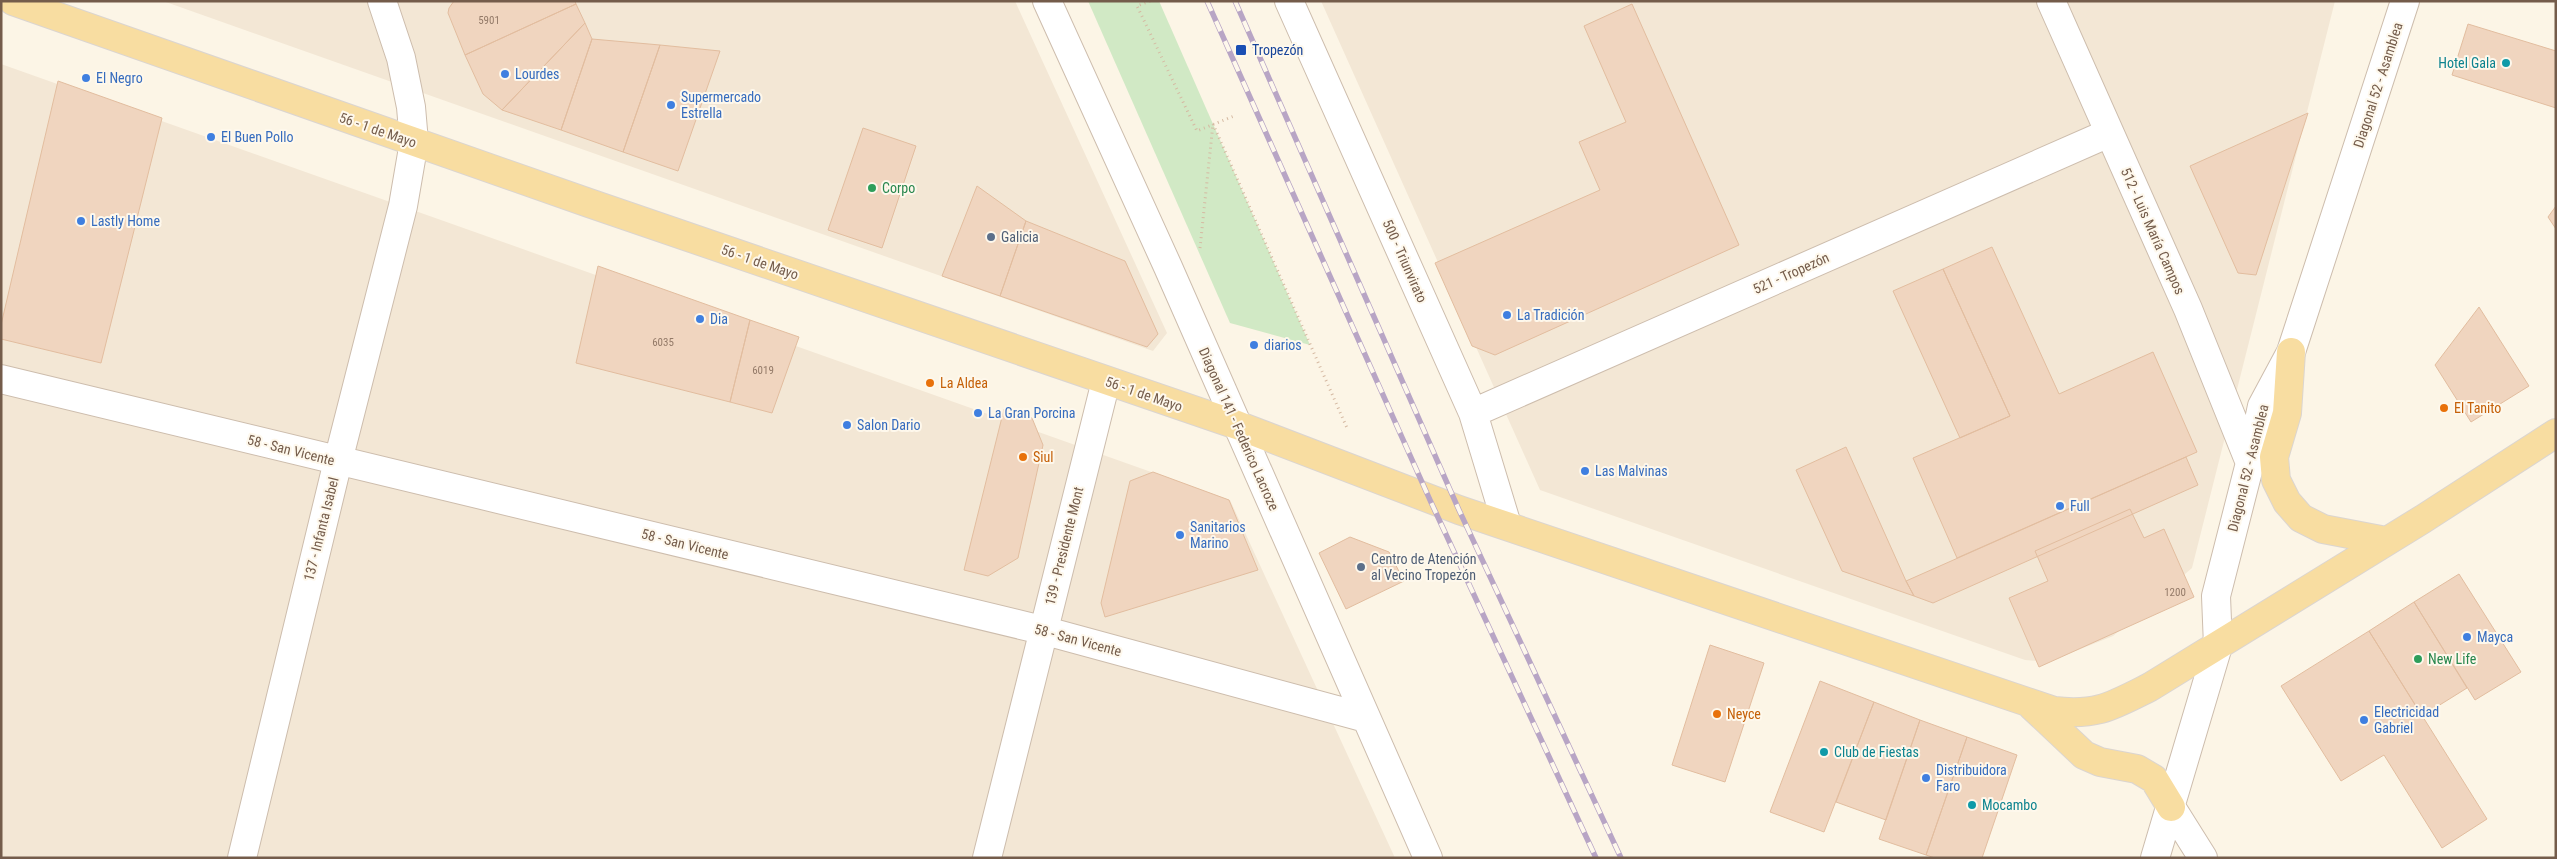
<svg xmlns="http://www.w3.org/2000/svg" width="2557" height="859" font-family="'Roboto Condensed',sans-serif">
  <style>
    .residential { fill: #f3e7d5 }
    .green { fill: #d1e9c5 }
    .building { fill: #f0d5bf; stroke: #e2bd9f }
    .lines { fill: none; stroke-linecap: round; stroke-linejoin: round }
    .minor-casing { stroke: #cdbdad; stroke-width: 30 }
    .major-casing { stroke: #dbd5d0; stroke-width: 30 }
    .path { stroke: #d5b9a2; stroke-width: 3; stroke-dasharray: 1 4; stroke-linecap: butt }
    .minor { stroke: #fff; stroke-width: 28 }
    .major { stroke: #f8dda1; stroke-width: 28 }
    .rail-casing { stroke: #b8a5c5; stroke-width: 5.5 }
    .rail { stroke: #fef8ec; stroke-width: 4; stroke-dasharray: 11; stroke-linecap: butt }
    .transit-dot { fill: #1a4fb4; stroke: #fef8ec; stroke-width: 2 }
    .culture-dot { fill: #0f9aa8; stroke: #fef8ec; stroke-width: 2 }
    .shop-dot { fill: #3f7fe0; stroke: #fef8ec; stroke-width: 2 }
    .leisure-dot { fill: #2e9e5b; stroke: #fef8ec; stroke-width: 2 }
    .service-dot { fill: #5c6f8a; stroke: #fef8ec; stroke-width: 2 }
    .food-dot { fill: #e8710a; stroke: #fef8ec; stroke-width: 2 }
    .labels { text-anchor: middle; stroke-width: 4; stroke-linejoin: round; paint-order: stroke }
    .number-label { font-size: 11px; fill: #937a68 }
    .transit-label { font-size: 14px; fill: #164399; stroke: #fef8ec; text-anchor: start }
    .culture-label { font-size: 14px; fill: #0d838f; stroke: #fef8ec; text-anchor: start }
    .shop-label { font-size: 14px; fill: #366cbe; stroke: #fef8ec; text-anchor: start }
    .street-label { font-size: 14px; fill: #745c4b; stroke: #fef8ec }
    .leisure-label { font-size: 14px; fill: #27864d; stroke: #fef8ec; text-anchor: start }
    .service-label { font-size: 14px; fill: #4e5e75; stroke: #fef8ec; text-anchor: start }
    .food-label { font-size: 14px; fill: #c56008; stroke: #fef8ec; text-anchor: start }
  </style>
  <rect width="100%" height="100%" fill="#fcf5e6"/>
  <path class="residential" d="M163,1H1015L1167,333L1153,351Z
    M1321,1H2335L2192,568L2113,636L2048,662L2025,660L1540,490Z
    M1,64L1230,500L1395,858H1Z"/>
  <path class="green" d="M1088,1H1159L1310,345L1230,323Z"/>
  <path class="building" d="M454,1H575L576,4L465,55L448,13L449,8Z
    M576,4L585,23L502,110L483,94L465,55Z
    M1632,4L1739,245L1495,355L1472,346L1435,263L1600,190L1579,142L1626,122L1584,26Z
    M585,23L592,39L561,130L502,110Z
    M2468,24L2556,51V108L2452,75Z
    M592,39L660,45L623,152L561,130Z
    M660,45L720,51L678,171L623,152Z
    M58,81L162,118L101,363L1,339V325Z
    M2308,113L2256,275L2238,273L2190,166Z
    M863,128L916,146L882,248L828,230Z
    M977,186L1026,221L1000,296L942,276Z
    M2556,206V229L2548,217Z
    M1026,221L1125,261L1158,334L1147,347L1000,296Z
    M1992,247L2059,394L2153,352L2197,452L1957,558L1913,458L2010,416L1943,269Z
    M598,266L750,320L730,402L576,363Z
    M1943,269L2010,416L1960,438L1893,291Z
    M2479,307L2529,386L2471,422L2435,365Z
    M750,320L799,337L772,413L730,402Z
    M1004,409L1032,418L1043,445L1018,558L988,576L964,570Z
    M1846,447L1906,581L1914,596L1842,571L1796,470Z
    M2186,457L2198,485L1933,603L1914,596L1906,581Z
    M1153,472L1229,500L1258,570L1105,617L1101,603L1130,481Z
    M2130,509L2144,538L2164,529L2194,597L2039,667L2009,598L2048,581L2035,551Z
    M1350,537L1389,552L1404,581L1346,609L1319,553Z
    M2459,574L2521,672L2475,700L2414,602Z
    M2414,602L2467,688L2422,716L2369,631Z
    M2369,631L2487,819L2442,848L2384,755L2341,781L2281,686Z
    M1710,645L1764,663L1725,782L1672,765Z
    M1820,681L1874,702L1824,832L1770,812Z
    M1874,702L1920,720L1886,820L1836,802Z
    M1920,720L1967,737L1926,855L1879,839Z
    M1967,737L2017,755L1982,858H1935L1926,855Z"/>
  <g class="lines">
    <g class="minor-casing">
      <path id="minor" d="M1047,1L1168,267L1428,858
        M1289,1L1473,413L1507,525
        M2051,1L2188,309L2250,463
        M1,379L1042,630L1366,718
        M1473,413L2109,133
        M2171,807L2203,858
        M242,858L338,461L403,206L414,142L411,107L401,58L382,1
        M987,858L1106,381
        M2155,858L2218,646L2216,596L2250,463L2262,406L2291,352L2405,1"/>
    </g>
    <g class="major-casing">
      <path id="major" d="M13,1L589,203L1237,425L1459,510L2054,711C2097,716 2112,706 2150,687L2423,519L2556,433
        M2291,352L2287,413L2274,457L2276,480L2287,502L2301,518L2323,529L2386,541
        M2032,706L2084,755L2100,762L2137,769L2154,779L2171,807"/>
    </g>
    <path class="path" d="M1150,1L1137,6L1197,131L1234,116
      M1213,124L1347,428
      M1200,248L1213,124"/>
    <use href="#minor" class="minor"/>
    <use href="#major" class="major"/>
    <g class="rail-casing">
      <path id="rail" d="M1207,1L1430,500L1596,858
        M1235,1L1459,510L1621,858"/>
    </g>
    <use href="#rail" class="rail"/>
  </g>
  <rect class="transit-dot" x="1235" y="44" width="12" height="12" rx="2.5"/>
  <g class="culture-dot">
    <circle cx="2506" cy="63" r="5"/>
    <circle cx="1824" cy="752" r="5"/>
    <circle cx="1972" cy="805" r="5"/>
  </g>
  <g class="shop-dot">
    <circle cx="505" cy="74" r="5"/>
    <circle cx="86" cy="78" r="5"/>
    <circle cx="671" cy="105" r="5"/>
    <circle cx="211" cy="137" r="5"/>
    <circle cx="81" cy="221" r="5"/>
    <circle cx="1507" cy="315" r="5"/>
    <circle cx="700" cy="319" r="5"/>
    <circle cx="1254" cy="345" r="5"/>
    <circle cx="978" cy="413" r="5"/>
    <circle cx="847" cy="425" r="5"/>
    <circle cx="1585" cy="471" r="5"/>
    <circle cx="2060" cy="506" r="5"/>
    <circle cx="1180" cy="535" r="5"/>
    <circle cx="2467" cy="637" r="5"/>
    <circle cx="2364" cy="720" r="5"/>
    <circle cx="1926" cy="778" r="5"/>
  </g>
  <g class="leisure-dot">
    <circle cx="872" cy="188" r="5"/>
    <circle cx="2418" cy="659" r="5"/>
  </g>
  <g class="service-dot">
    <circle cx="991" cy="237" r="5"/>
    <circle cx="1361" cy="567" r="5"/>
  </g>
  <g class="food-dot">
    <circle cx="930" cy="383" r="5"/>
    <circle cx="2444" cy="408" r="5"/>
    <circle cx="1023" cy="457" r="5"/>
    <circle cx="1717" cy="714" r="5"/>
  </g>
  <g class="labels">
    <g class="number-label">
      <text x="489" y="24">5901</text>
      <text x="663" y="346">6035</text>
      <text x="763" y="374">6019</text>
      <text x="2175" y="596">1200</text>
    </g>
    <g class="transit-label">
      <text x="1252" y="55">Tropezón</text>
    </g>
    <g class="culture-label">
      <text x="2496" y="68" text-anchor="end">Hotel Gala</text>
      <text x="1834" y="757">Club de Fiestas</text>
      <text x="1982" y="810">Mocambo</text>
    </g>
    <g class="shop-label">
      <text x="515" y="79">Lourdes</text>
      <text x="96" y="83">El Negro</text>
      <text x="681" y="102">Supermercado<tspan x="681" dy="16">Estrella</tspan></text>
      <text x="221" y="142">El Buen Pollo</text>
      <text x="91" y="226">Lastly Home</text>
      <text x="1517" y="320">La Tradición</text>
      <text x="710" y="324">Dia</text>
      <text x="1264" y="350">diarios</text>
      <text x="988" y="418">La Gran Porcina</text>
      <text x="857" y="430">Salon Dario</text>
      <text x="1595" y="476">Las Malvinas</text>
      <text x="2070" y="511">Full</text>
      <text x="1190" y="532">Sanitarios<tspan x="1190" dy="16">Marino</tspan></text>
      <text x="2477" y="642">Mayca</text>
      <text x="2374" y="717">Electricidad<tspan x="2374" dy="16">Gabriel</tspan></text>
      <text x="1936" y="775">Distribuidora<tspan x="1936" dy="16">Faro</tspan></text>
    </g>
    <g class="street-label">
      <text transform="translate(2378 85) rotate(-72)" y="5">Diagonal 52 - Asamblea</text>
      <text transform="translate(378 130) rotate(19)" y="5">56 - 1 de Mayo</text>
      <text transform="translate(2153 231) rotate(66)" y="5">512 - Luis María Campos</text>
      <text transform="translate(1405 261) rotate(66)" y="5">500 - Triunvirato</text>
      <text transform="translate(760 262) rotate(19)" y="5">56 - 1 de Mayo</text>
      <text transform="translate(1791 273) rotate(-24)" y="5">521 - Tropezón</text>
      <text transform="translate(1144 394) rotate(19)" y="5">56 - 1 de Mayo</text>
      <text transform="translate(1239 429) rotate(66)" y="5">Diagonal 141 - Federico Lacroze</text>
      <text transform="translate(291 450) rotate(14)" y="5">58 - San Vicente</text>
      <text transform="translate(2248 468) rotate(-76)" y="5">Diagonal 52 - Asamblea</text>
      <text transform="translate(321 529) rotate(-76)" y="5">137 - Infanta Isabel</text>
      <text transform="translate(685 544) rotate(14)" y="5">58 - San Vicente</text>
      <text transform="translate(1064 546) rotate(-76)" y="5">139 - Presidente Mont</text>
      <text transform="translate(1078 640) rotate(15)" y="5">58 - San Vicente</text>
    </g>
    <g class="leisure-label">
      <text x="882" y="193">Corpo</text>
      <text x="2428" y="664">New Life</text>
    </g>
    <g class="service-label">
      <text x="1001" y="242">Galicia</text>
      <text x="1371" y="564">Centro de Atención<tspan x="1371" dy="16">al Vecino Tropezón</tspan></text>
    </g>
    <g class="food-label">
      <text x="940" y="388">La Aldea</text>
      <text x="2454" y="413">El Tanito</text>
      <text x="1033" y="462">Siul</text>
      <text x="1727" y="719">Neyce</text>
    </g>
  </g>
  <rect width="2557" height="859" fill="none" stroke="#745c4b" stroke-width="5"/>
</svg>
